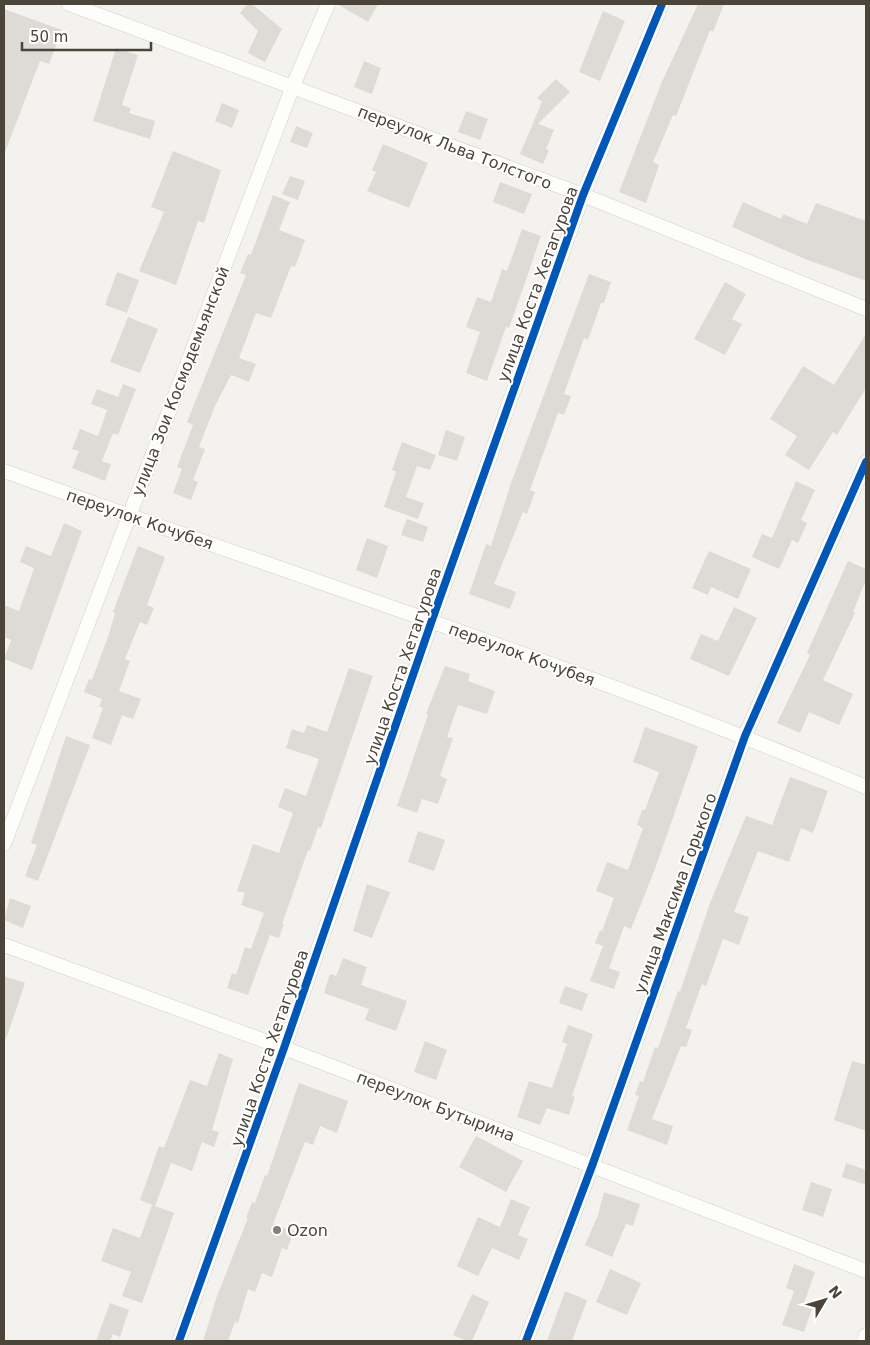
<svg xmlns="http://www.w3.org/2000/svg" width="870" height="1345" font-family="'DejaVu Sans',sans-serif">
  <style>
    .building { fill: #dedbd6 }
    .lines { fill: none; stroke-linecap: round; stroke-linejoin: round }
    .street-casing { stroke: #d2d0cb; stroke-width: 15 }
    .street { stroke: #fdfdfc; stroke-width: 14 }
    .cycleway-casing { stroke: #fff; stroke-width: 11 }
    .cycleway { stroke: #0057b8; stroke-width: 8 }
    .poi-dot { fill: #868178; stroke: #fff; stroke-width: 2 }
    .labels { text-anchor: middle; stroke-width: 4; stroke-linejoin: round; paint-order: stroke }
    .street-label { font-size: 16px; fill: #4b4439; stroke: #fff }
    .poi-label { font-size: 16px; fill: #4b4439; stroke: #fff; text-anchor: start }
  </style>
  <rect width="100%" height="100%" fill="#f4f2ee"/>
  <path class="building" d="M247,4H252L282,29L265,62L248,53L258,31L240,13Z
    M337,4H378L368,22Z
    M698,4H724L713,32L710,30L676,116L673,115L653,162L659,165L646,203L619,192L661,84Z
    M4,9L62,30L49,64L40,61L5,152Z
    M603,11L625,21L600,81L579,72Z
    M116,48L138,55L122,105L131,108L129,113L155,121L150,139L93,121Z
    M364,61L381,68L372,94L354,87Z
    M556,79L570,92L538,124L554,130L546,149L549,150L543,164L520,154L542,102L537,98Z
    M222,103L239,110L232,128L215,121Z
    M466,111L488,119L480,140L458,132Z
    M296,126L313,133L307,148L290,142Z
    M383,144L428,163L409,208L367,191L376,172L372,170Z
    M173,151L221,170L204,223L198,221L176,285L139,271L164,212L151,207Z
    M290,176L305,181L298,200L282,194Z
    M500,182L532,194L524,214L493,202Z
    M273,195L290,202L279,230L305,240L295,267L291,266L271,318L256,313L239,358L256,364L249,382L231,375L215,406L199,447L205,449L193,480L198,482L191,500L173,493L182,469L177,467L193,425L187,422L246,275L240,273L248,254L251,255Z
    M743,202L781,219L783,214L807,224L816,203L866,221V281L805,259L732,227Z
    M522,229L541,236L520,297L509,328L506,327L487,381L466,373L480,332L466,327L477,297L491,302L502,269L507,271Z
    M117,272L139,280L127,313L105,305Z
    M589,274L611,282L604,303H601L588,340L584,338L564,394L571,396L564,415L558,413L530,490L535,492L527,514L523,512L494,584L516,592L510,609L469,594L486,544L491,546L511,483Z
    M725,282L746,294L732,319L742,324L725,355L694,339Z
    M128,317L158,329L140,373L110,362Z
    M866,334V388L837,435L833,432L809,470L785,455L797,436L770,419L803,366L834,385Z
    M123,384L136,389L118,435L113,433L102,461L111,464L105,481L72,468L79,451L72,449L80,429L98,436L107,410L91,404L97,389L118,397Z
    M446,430L465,437L457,461L438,455Z
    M402,442L436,455L430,470L417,466L406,497L424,503L418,519L384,507L396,472L392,470Z
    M796,481L815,490L801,520L807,523L798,543L792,540L779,569L752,557L762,534L772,538Z
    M407,519L428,527L423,542L401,535Z
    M64,523L82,531L32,670L4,659L11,640L4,637V605L19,611L34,568L20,562L26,546L51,556Z
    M367,538L388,546L377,578L356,570Z
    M138,546L165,557L147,605L154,608L147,625L140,622L125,659L130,661L119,691L141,699L133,719L122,715L111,745L92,738L103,708L99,706L102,699L84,692L89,679L92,680L109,634L115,613L113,612Z
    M709,551L751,569L738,599L711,587L708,595L692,588Z
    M848,561L866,569V580L853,612L855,613L823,680L853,694L839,725L809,712L800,733L777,723L810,655L807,653Z
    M734,607L757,618L729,676L690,659L701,634L718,641Z
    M445,666L470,674L468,681L495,691L487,714L458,705L447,737L453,738L440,776L447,779L438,804L422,799L417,813L397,806L428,715L426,714Z
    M349,668L373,676L321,828L318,827L310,851L308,850L282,924H284L279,938L270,935L248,995L227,988L232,973L236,975L245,947L251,949L264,913L241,905L245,893L237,891L253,844L279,853L293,813L278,807L285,788L306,796L319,759L286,748L292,729L304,733L307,725L327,732Z
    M645,727L698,746L655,869L631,929L624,926L609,968L620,972L614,989L590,981L603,946L595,943L600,930L602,931L614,898L596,891L607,862L628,870L643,828L637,825L642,810H645L659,772L633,762Z
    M66,736L90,745L38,881L25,876L37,845L31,843Z
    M790,777L828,791L813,833L801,828L789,862L758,851L734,912L749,917L739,945L723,939L706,986L702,984L686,1028L692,1030L686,1047L681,1046L652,1119L673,1126L667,1145L627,1130L639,1096L635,1095L640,1081L643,1082L655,1047L658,1048L678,991L680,992L710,903L746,816L772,825Z
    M418,831L445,840L434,871L408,862Z
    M367,884L390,892L372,938L353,931Z
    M10,898L31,906L23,928L4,920Z
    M343,958L367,967L361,985L407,1001L396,1031L365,1020L369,1009L324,993L330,974L336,976Z
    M4,976L25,983L6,1039H4Z
    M565,986L588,994L582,1011L559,1003Z
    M568,1025L593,1034L572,1096L575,1097L569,1115L547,1108L540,1125L517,1117L529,1081L552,1088L567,1044L562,1042Z
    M425,1041L447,1050L436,1080L414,1072Z
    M219,1053L233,1059L212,1130L219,1132L214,1147L202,1142L192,1171L171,1163L155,1206L140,1200L159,1146L164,1148L190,1080L207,1086Z
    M852,1061L866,1065V1131L834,1120Z
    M299,1083L348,1101L337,1133L320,1126L313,1145L305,1142L273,1224L294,1231L287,1250L282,1248L272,1277L262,1273L255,1292L248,1289L238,1323L235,1322L228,1341H203L217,1296L248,1218H246L252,1202L255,1203L265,1175L267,1176Z
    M476,1136L523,1161L506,1192L459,1167Z
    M846,1163L866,1170V1185L842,1177Z
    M811,1182L832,1189L823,1217L802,1210Z
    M604,1192L640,1204L633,1226L626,1224L612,1257L585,1245L598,1215Z
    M511,1199L530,1207L518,1235L528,1239L519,1260L492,1248L478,1276L457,1266L478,1217L500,1227Z
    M152,1205L174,1213L142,1303L122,1296L131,1272L101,1261L113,1228L140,1238Z
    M794,1264L815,1272L803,1306L812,1309L804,1332L782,1325L794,1291L786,1288Z
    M610,1269L641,1283L627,1315L596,1302Z
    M565,1291L587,1300L572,1341H547Z
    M472,1294L489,1302L472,1341H467L453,1335Z
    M110,1303L129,1310L120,1337L113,1334L110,1341H96Z"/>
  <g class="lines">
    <g class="street-casing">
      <path id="street" d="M69,4L583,195L866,309
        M4,471C292,575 584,668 866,787
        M4,844L293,86L328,4
        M4,945L284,1048L866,1271
        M179,1341L284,1048L432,620L583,195L662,4
        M526,1341L592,1166L745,736L866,462
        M864,1341L866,1335"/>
    </g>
    <use href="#street" class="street"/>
    <g class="cycleway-casing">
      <path id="cycleway" d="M179,1341L284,1048L432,620L583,195L662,4
        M526,1341L592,1166L745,736L866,462"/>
    </g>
    <use href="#cycleway" class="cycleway"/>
  </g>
  <circle class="poi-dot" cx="277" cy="1230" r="5"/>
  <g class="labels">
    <g class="street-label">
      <text transform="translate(455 147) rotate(21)" y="6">переулок Льва Толстого</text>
      <text transform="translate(537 284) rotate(-70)" y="6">улица Коста Хетагурова</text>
      <text transform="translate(180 381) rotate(-69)" y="6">улица Зои Космодемьянской</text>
      <text transform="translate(140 519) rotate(19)" y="6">переулок Кочубея</text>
      <text transform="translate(522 654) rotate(20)" y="6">переулок Кочубея</text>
      <text transform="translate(402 666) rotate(-71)" y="6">улица Коста Хетагурова</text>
      <text transform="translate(675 893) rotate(-70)" y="6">улица Максима Горького</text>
      <text transform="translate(269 1048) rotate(-71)" y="6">улица Коста Хетагурова</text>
      <text transform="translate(436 1106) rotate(21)" y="6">переулок Бутырина</text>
    </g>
    <g class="poi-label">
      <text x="287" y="1236">Ozon</text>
    </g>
  </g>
  <rect width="870" height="1345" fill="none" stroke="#4b4439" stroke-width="10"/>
  <g transform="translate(825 1300) rotate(52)" stroke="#ffffff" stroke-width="4" paint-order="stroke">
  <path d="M0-4L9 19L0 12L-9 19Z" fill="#4b4439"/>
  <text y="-8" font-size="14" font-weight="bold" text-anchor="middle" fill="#4b4439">N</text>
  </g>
  <path d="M22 42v8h129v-8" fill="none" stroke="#4b4439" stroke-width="2.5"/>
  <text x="30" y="42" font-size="15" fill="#4b4439" stroke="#ffffff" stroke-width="4" paint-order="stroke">50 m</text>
</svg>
